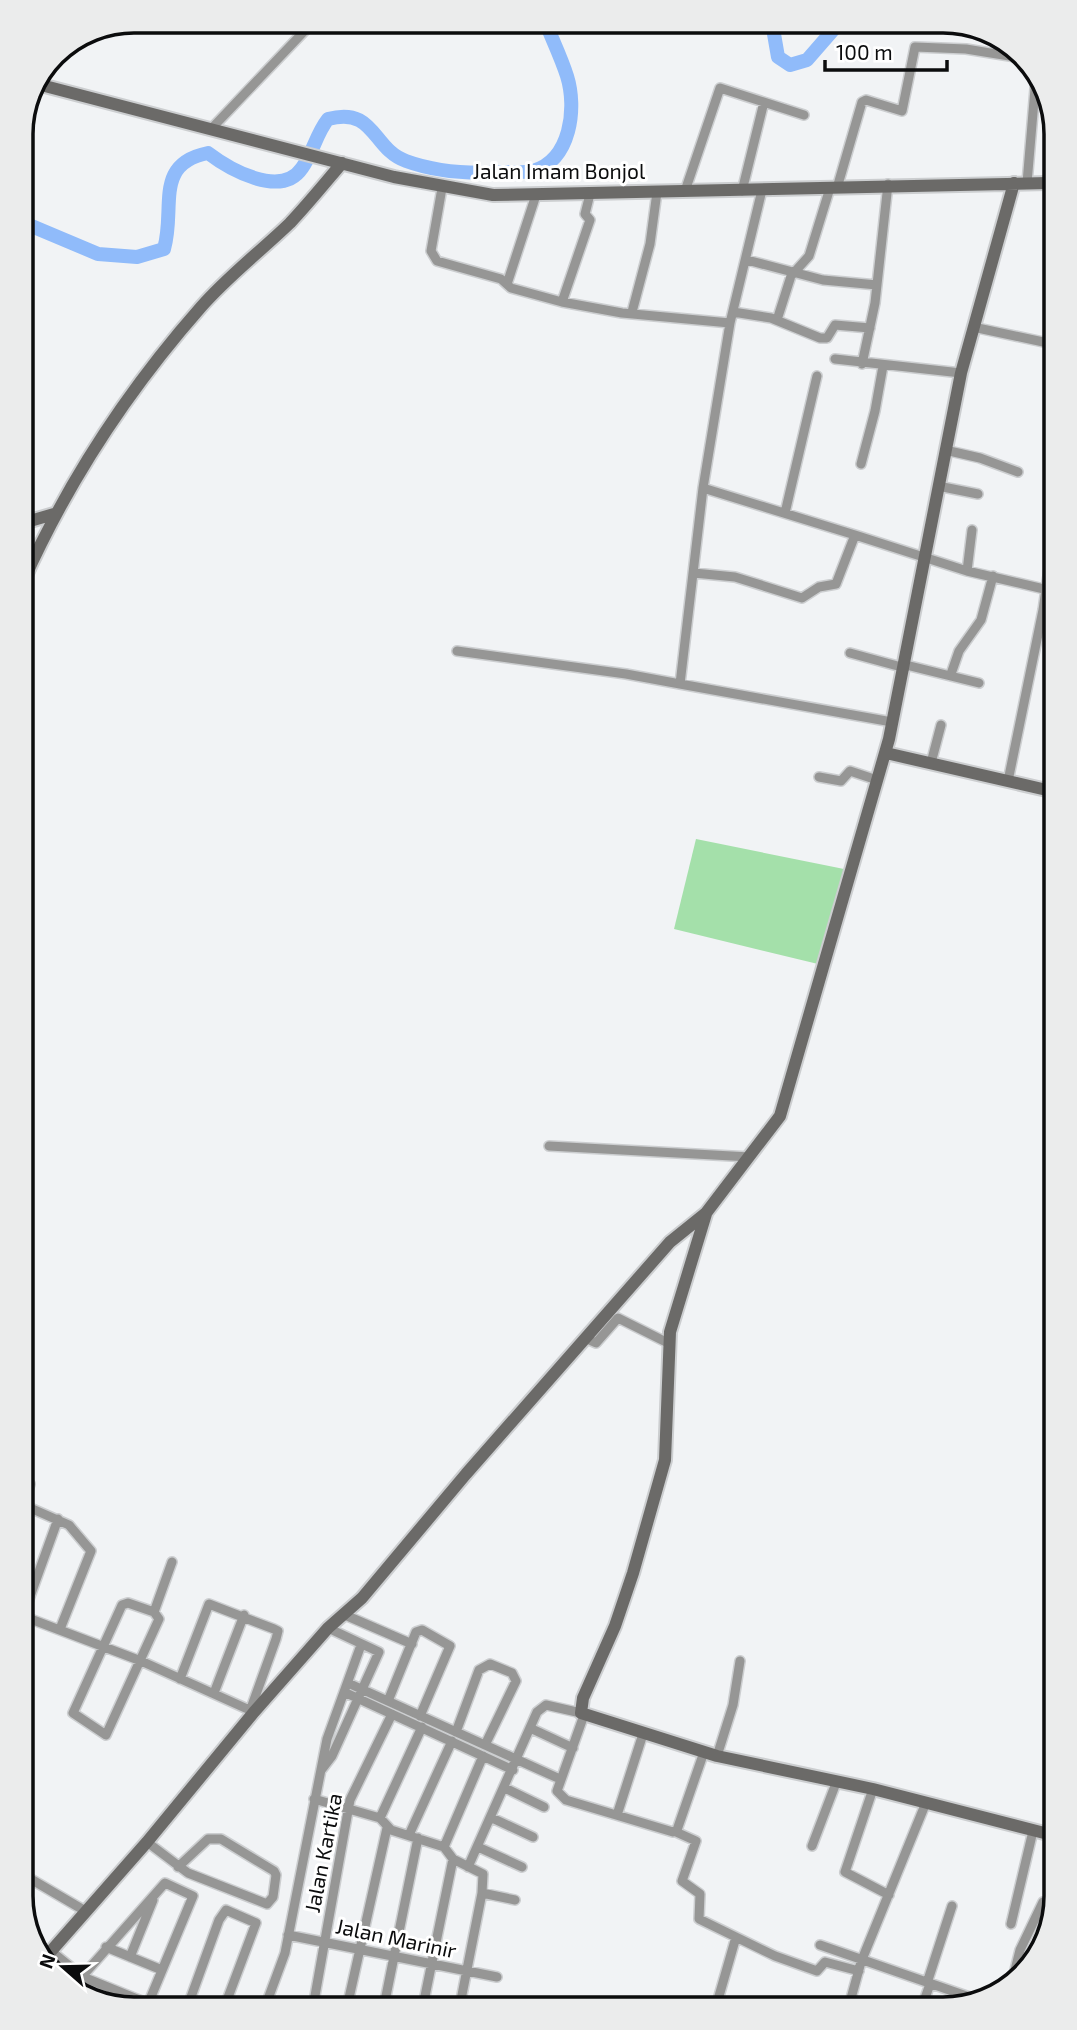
<svg xmlns="http://www.w3.org/2000/svg" width="1077" height="2030" font-family="'Exo 2',sans-serif">
  <style>
    .green { fill: #a4e0aa }
    .lines { fill: none; stroke-linecap: round; stroke-linejoin: round }
    .river { stroke: #90bbfa; stroke-width: 14 }
    .street-casing { stroke: #ccced0; stroke-width: 12 }
    .secondary-casing { stroke: #ccced0; stroke-width: 16 }
    .street { stroke: #969695; stroke-width: 9 }
    .secondary { stroke: #6b6a68; stroke-width: 12 }
    .labels { text-anchor: middle; stroke-width: 6; stroke-linejoin: round; paint-order: stroke }
    .street-label { font-size: 21px; fill: #0b0c0d; stroke: #fff }
    .rim { fill: none; stroke: #0b0c0d; stroke-width: 3.5 }
  </style>
  <rect width="100%" height="100%" fill="#f1f3f5"/>
  <path class="green" d="M696,839L844,869L818,964L674,929Z"/>
  <g class="lines">
    <path class="river" d="M776,21L774,34L778,57L790,65L807,60L841,21
      M22,222L98,254L137,257L164,249C176,208 153,164 208,153C229,169 281,199 302,168C313,153 316,134 328,119C375,106 372,149 406,161C436,172 469,174 501,172C510,172 523,173 533,171C571,160 577,108 567,76C561,57 552,39 545,21"/>
    <g class="street-casing">
      <path id="street" d="M213,127L314,21
        M1027,183L1036,77
        M442,188L431,251L437,261L501,279L511,288L562,302L622,313L730,323L762,190
        M837,188L862,102L866,100L902,111L915,47L966,49L1021,58
        M685,191L720,88L804,115
        M742,191L764,102
        M747,260L823,280L877,285
        M507,284L536,195
        M562,302L590,220L585,214L590,194
        M632,312L650,244L657,192
        M733,312L771,318L820,338H827L835,325L870,328
        M777,320L791,276L809,256L830,188
        M730,323L703,488L680,684L892,722
        M973,327L1048,343
        M835,359L961,373
        M862,364L875,303L888,184
        M945,450L980,458L1018,472
        M861,464L875,411L883,366
        M938,486L978,494
        M703,488L855,535
        M785,513L817,376
        M967,571L972,530
        M694,573L735,577L802,598L819,587L836,584L855,535L967,571L1044,589
        M457,651L626,674L680,684
        M850,653L905,668
        M906,665L979,683
        M951,674L959,651L981,620L993,576
        M931,763L941,725
        M819,777L841,781L850,771L877,780
        M1008,781L1043,610L1050,562
        M549,1146L750,1157
        M587,1339L596,1343L618,1318L670,1344
        M28,1490L30,1484
        M28,1507L69,1525L91,1551L60,1629
        M28,1602L58,1519
        M128,1603L154,1612L159,1619L106,1735L73,1713L122,1605Z
        M154,1612L172,1562
        M345,1615L412,1644
        M28,1618L141,1661L254,1712
        M180,1679L209,1604L274,1629L278,1631L276,1639L250,1711
        M348,1683L560,1779
        M344,1692L513,1770
        M214,1693L244,1615
        M388,1701L416,1632L422,1630L450,1646L420,1716
        M584,1715L557,1791L566,1800L673,1832L677,1830L704,1752
        M530,1728L573,1748
        M456,1732L479,1670L490,1664L512,1673L516,1681L485,1745
        M717,1756L733,1705L740,1661
        M322,1769L332,1756L379,1652L328,1628
        M505,1788L544,1807
        M873,1789L845,1872L889,1895
        M314,1799L380,1818L391,1830L444,1847L453,1859L483,1874L482,1893L460,2005
        M617,1815L643,1734
        M380,1818L422,1727
        M492,1818L533,1837
        M676,1832L696,1841L682,1881L700,1894L699,1919L775,1956L817,1971L825,1962L859,1971
        M409,1835L452,1741
        M147,1842L188,1873L267,1904L273,1897L276,1875L274,1871L221,1839H208L178,1867
        M812,1846L836,1783
        M444,1847L483,1756
        M478,1847L522,1867
        M468,1867L537,1712L546,1705L581,1713
        M29,1878L87,1912
        M482,1893L515,1900
        M1011,1924L1033,1831
        M288,1935L497,1977
        M820,1945L978,2000
        M106,1947L162,1970
        M51,1951L83,1977L159,2008
        M130,1957L153,1900
        M1013,1978L1020,1950L1043,1902
        M927,1983L952,1906
        M71,1989L165,1883L193,1896L148,2004
        M924,2001L930,1984
        M850,2002L861,1962L925,1805
        M717,2003L736,1937
        M384,2006L418,1838
        M423,2006L453,1859
        M265,2007L285,1953L327,1739L361,1645
        M313,2007L350,1800L392,1714
        M347,2007L387,1828
        M187,2008L219,1920L226,1910L256,1923L224,2008"/>
    </g>
    <g class="secondary-casing">
      <path id="secondary" d="M41,85L394,177L493,195L1048,183
        M30,521L54,514
        M23,582C68,481 128,390 201,307C228,276 261,251 290,223C308,204 325,183 342,163
        M886,753L1051,791
        M706,1214L670,1332L665,1460L633,1573L615,1626L583,1698L581,1713L717,1756L873,1789L1056,1836
        M45,1958L147,1842L254,1712L328,1628L362,1598L466,1474L670,1242L706,1213L780,1116L889,739L961,373L1014,183"/>
    </g>
    <use href="#street" class="street"/>
    <use href="#secondary" class="secondary"/>
  </g>
  <g class="labels">
    <g class="street-label">
      <text x="559" y="179">Jalan Imam Bonjol</text>
      <text transform="translate(324 1853) rotate(-79)" y="7">Jalan Kartika</text>
      <text transform="translate(396 1939) rotate(12)" y="7">Jalan Marinir</text>
    </g>
  </g>
  <path d="M0 0H1077V2030H0ZM134 33H943A101 101 0 0 1 1044 134V1896A101 101 0 0 1 943 1997H134A101 101 0 0 1 33 1896V134A101 101 0 0 1 134 33Z" fill="#ebecec" fill-rule="evenodd"/>
  <path class="rim" d="M134 33H943A101 101 0 0 1 1044 134V1896A101 101 0 0 1 943 1997H134A101 101 0 0 1 33 1896V134A101 101 0 0 1 134 33Z"/>
  <g transform="translate(63 1967) rotate(290)" stroke="#ffffff" stroke-width="5" paint-order="stroke">
  <path d="M0-5L12 26L0 18L-12 26Z" fill="#0b0c0d"/>
  <text y="-10" font-size="19" font-weight="bold" text-anchor="middle" fill="#0b0c0d">N</text>
  </g>
  <path d="M825 60v10h122v-10" fill="none" stroke="#0b0c0d" stroke-width="3.5"/>
  <text x="836" y="60" font-size="21" fill="#0b0c0d" stroke="#ffffff" stroke-width="5" paint-order="stroke">100 m</text>
</svg>
